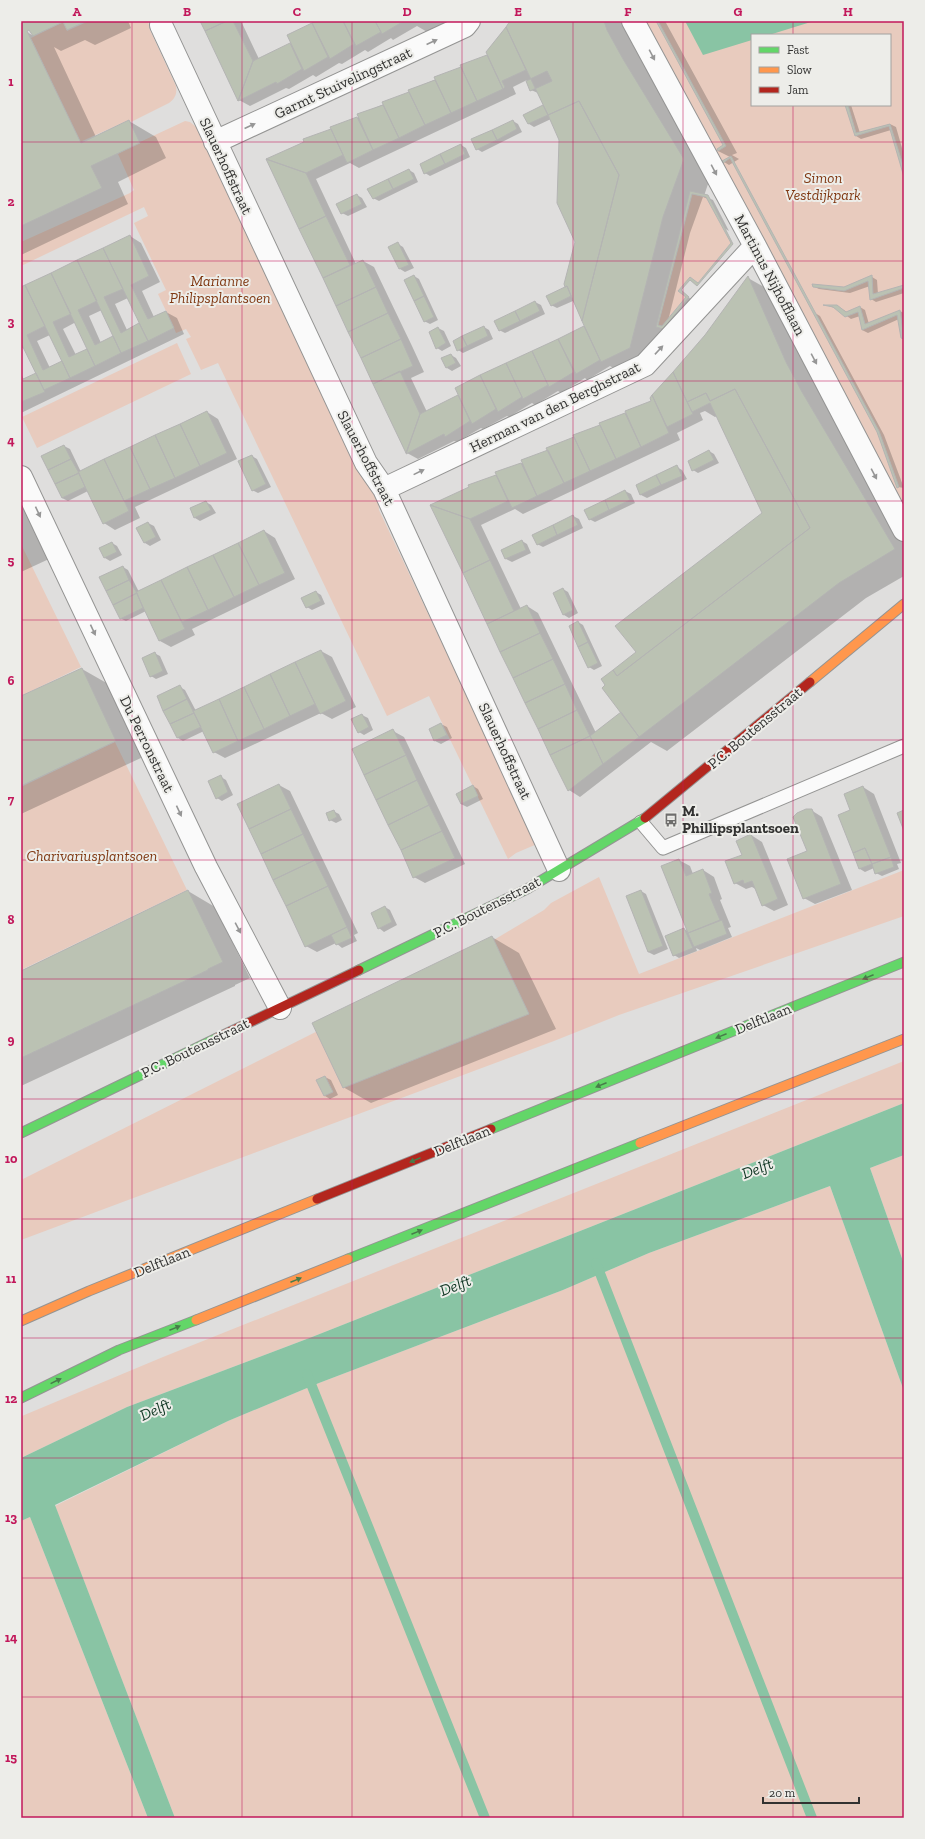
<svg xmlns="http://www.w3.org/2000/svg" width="925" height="1839" font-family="'Zilla Slab',serif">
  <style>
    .green { fill: #e8cbbe; fill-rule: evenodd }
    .water { fill: #89c4a4 }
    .shadow { fill: #0003; fill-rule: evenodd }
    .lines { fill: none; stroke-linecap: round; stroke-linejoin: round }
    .stream { stroke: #89c4a4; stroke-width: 10 }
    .building { fill: #bbc2b3; stroke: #b4b4b3; fill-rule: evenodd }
    .lane-casing { stroke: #949493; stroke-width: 15 }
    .street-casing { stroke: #949493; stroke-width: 24 }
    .fast-casing { stroke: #949493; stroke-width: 11 }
    .slow-casing { stroke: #949493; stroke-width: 11 }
    .jam-casing { stroke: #949493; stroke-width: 11 }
    .lane { stroke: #fafafa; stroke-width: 13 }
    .street { stroke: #fafafa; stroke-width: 22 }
    .fast { stroke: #63d668; stroke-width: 9 }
    .slow { stroke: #ff974d; stroke-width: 9 }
    .jam { stroke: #b3261e; stroke-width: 9 }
    .oneway { fill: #969696 }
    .oneway2 { fill: #487c4a }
    .grid { fill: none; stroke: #c2185b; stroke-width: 1; stroke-opacity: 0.55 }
    .labels { text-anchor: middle; stroke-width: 4; stroke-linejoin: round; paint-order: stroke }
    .street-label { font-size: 15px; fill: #323231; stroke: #edede9 }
    .park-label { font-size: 15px; font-style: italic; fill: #803913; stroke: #edede9 }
    .poi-label { font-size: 15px; font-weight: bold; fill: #323231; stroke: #edede9; text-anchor: start }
    .water-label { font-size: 16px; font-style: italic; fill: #0f3522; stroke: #edede9 }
    .neatline { fill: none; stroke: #c2185b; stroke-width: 1.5 }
    .grid-label { font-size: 13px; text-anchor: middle; font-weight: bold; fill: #c2185b }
  </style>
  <rect width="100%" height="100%" fill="#dfdedd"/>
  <path class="green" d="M89,21H148L150,30L176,86C177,93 176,98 169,103L131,122L129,120L80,142L31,38L63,22L67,31Z
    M643,21H904V505L895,488ZM752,35H890V105H752Z
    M185,121L190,122L196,127L364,477L378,500L379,510L537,844L516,853L508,859L429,696L387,716L218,363L201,370L186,339L191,337L186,329L176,333L174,328L158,294L166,290L134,223L148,216L144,207L21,266V242L130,193L134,190L118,154L140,142Z
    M692,194L706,197L731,243L698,283L690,277L679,291L686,297L662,326L658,325Z
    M177,343L191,374L37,448L22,417Z
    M21,544L81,667L21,696Z
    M115,742L187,890L21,970V787Z
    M904,870V916L619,1015L554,1041L21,1240V1180L467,956L544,910L551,903L599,877L639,974Z
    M904,1061V1103L312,1337L127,1407L21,1458L22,1416L163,1357Z
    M904,1155V1264L870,1168Z
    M830,1186L904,1391V1818H175L55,1506L228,1421L319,1383L563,1290L649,1253Z
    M30,1517L148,1818H21V1521Z"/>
  <path class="water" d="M685,21H814L769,35H752V40L703,55Z
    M904,1103V1155L870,1168L904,1264V1391L830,1186L649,1253L563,1290L319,1383L228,1421L55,1505L175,1818H148L30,1517L21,1521V1458L127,1407L312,1337Z"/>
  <path class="shadow" d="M21,21H128L131,28L95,45L85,40L61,51L54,47L96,137L129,121L156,137L166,158L118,182L128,204L21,255ZM23,27L32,32V35L22,29Z
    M202,21H241L259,59L292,43L288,36L318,21H454L429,33L417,26L393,40L391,38L368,52L365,50L342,64L339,63L316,77L313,75L289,89L286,88L250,106L239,100Z
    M511,21H622L634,47L711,175L704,196L713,200L729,231L724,228L708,199L703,197L690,233L668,321L687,297L680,290L693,301L629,377L610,366L587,380L585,378L561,393L558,391L535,405L532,403L509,417L507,416L483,429L481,428L457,442L454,441L418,459L407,453L267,160L333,130L332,127L358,118V115L410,93V90L463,68L461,65L488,56L487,52ZM527,80L531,90L538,93L544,106L524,115L529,124L534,127L551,119L560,140L577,242L565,284L567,287L551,305L557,308L573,301L587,329L584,327L456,388L460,396L427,412L411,378L424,372L412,346L374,267L363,261L356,264L316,179L350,163L359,168L514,95L516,94L513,87Z
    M657,21H665L737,153L732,155L739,159L729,165L724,162L730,157L718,151L724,146Z
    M846,105H851L860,133L890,124L896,127L904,155V173L891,130L861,139L856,136Z
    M513,121L518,124L522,132L482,152L477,149Z
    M461,145L466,148L470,157L430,176L425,173Z
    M409,170L414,173L418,182L379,201L373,198Z
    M357,195L362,198L367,207L348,216L342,213Z
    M130,236L141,243L160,282L142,291L154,317L166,312L177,318L184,334L21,413V373L24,380L37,374L24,347L21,349V288ZM128,298L141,324L127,330L115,304ZM102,310L114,337L101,343L89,316ZM76,322L89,349L76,355L63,329ZM50,335L63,361L50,368L37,341Z
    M398,244L403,247L414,268L405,272L400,269Z
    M414,276L419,279L438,320L430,324L424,321Z
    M872,277L877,280L878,294L904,286V293L876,302L871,299L870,286L850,293L819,289L813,286L844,288Z
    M748,278L775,293L904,535V576L866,598L667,751L651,742L580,797L569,790L432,505L470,488L469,486L497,475L496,473L522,463V461L549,451L601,426L600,423L627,413L653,401L651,398L705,336ZM705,411L715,417L717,416L763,514L622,713L596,733L538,613L527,606L521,609L481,525L515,509L523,514L680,440L677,433L703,420L700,413Z
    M535,302L541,305L545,314L505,333L499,330Z
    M829,306H837L847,312L860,307L865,310L869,324L900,311L904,313V339L902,338L899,319L868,333L862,330L860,316L851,319L837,309Z
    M815,313L820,316L884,435L904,488L898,487L878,432Z
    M484,327L489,330L493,339L463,353L458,350Z
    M438,328L444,331L451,346L442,351L437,348Z
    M451,355L456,358L461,366L452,371L447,368Z
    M207,412L218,419L237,459L135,507L140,518L115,530L104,523L88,491L68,501L62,498L43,456L64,446L70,449L81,472Z
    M709,451L714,454L719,463L698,473L693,470Z
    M252,456L257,459L271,487L258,493L252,490Z
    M677,467L682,470L687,479L647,498L641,495L637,486Z
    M625,491L631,494L635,503L595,522L589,519Z
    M21,499L49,559L21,572Z
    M206,502L211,505L216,513L200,521L195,518L191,509Z
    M573,516L579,519L583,528L543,547L537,544Z
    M148,523L154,526L161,540L150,546L145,543Z
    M264,531L275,538L295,579L192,629L195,635L171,647L160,641L146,611L126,621L120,618L123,567L128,570L139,592Z
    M522,541L527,544L531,553L512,562L506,559L502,550Z
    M112,543L117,546L122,555L110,561L105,558L101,549Z
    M563,589L568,592L578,613L569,618L564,615L554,593Z
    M316,592L321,595L325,604L312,610L307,607Z
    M578,622L583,625L602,666L594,670L589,667Z
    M321,651L332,657L356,707L332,719L321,713L225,758L214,752L204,731L183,741L178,738L158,697L180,687L185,690L196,711Z
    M154,653L160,656L168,674L156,679L151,676Z
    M82,669L110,685L143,757L21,814V697Z
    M362,715L368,718L373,730L364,735L359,732Z
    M441,724L447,727L452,738L441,744L435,741L430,730Z
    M393,731L404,737L465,864L425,883L414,877Z
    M221,777L226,780L233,795L222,801L217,798Z
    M279,785L290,791L358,933L354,935L357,941L342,948L336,943L317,952L306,946Z
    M473,786L478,789L483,799L467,807L461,804Z
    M863,787L874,794L901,863L897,864L899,869L882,876L876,873L874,868L865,872L860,869L839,815L852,810Z
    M811,810L822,817L852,890L815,904L804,898Z
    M333,811L339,814L342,820L336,823L330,820Z
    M751,835L762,842L788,905L774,911L763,905L757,890L752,887L746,889L735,883L743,855Z
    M679,860L690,866L693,874L703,870L714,877L722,899L720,900L731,927L728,928L732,937L700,950L696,948L697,951L679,958L674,955L684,929L688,931Z
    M188,891L215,907L250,978L235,985V986L21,1086V971Z
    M641,891L646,894L668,949L654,955L648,952Z
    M385,907L390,910L397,925L384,932L379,928Z
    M492,937L519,953L556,1029L371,1103L343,1087Z
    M325,1077L331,1080L338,1095L330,1099L325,1096L317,1081Z"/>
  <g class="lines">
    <path class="stream" d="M596,1263L812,1818
      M307,1374L485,1818"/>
  </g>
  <path class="building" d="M21,21H87L67,30L63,22L33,36L29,30L27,31L81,143L129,120L140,143L91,166L102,188L21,226Z
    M200,21H227L205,31Z
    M227,21H233L253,61L238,101L205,31Z
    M316,21H343L354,44L330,59L312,23Z
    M343,21H375L381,32L356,46Z
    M375,21H404L382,34Z
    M510,21H604L607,30L623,59L684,159L663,217L630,348L601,362L582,321L619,175L579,101L548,115L506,27Z
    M656,21H658L726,146L718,151L717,149L723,145Z
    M312,23L328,57L304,71L287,35Z
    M506,27L526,70L502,81L505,87L503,89L486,52Z
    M290,43L302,69L277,84L276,82L238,101L253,61Z
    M487,55L503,89L477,101L460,65Z
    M461,67L477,101L451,113L434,77Z
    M547,71L552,81L530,91L526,81Z
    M435,80L451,113L425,125L408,90Z
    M409,92L425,125L399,138L382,102Z
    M579,101L619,175L582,321L567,286L565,287L564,284L575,242L557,203L559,140L548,115Z
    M383,105L399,138L373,150L357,114Z
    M543,105L548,115L528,124L523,115Z
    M845,105H848L856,133L890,124L904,168V177L889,126L855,136Z
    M357,117L373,150L347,163L330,127Z
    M513,120L517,129L497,140L492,130Z
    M331,129L343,155L306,173L266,159L304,142L303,139Z
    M492,130L497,140L476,150L471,139Z
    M461,144L465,154L445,164L440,154Z
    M440,154L445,164L424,174L420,164Z
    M731,156L879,431L899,487L897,488L877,432L730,158L723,163L722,161Z
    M266,159L306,173L326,216L299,229Z
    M409,169L414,179L393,189L388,179Z
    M388,179L393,189L373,199L367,189Z
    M690,191L708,195L733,244L697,286L690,280L681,290L689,297L663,329L656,327ZM692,194L706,197L731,243L698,283L690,277L678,291L686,297L662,326L658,325Z
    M357,194L362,204L341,214L336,204Z
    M326,216L350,265L323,278L299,229Z
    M130,235L149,276L131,285L148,319L166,311L174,328L148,341L103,248Z
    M398,242L409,265L399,269L388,247Z
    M103,248L123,289L104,297L121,333L139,323L148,341L121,353L77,260Z
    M77,260L97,301L78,310L95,345L113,336L121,353L95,366L51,273Z
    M363,260L376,287L336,306L323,278Z
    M51,273L71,314L53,322L69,357L87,349L95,366L70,378L25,285Z
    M414,275L424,296L414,301L404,280Z
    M872,275L873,294L904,285V288L870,300L868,281L844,291L813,287L812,284L844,287Z
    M748,276L786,362L802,392L895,549L839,583L639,737L602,688L605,685L601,679L613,670L617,676L810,528L735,389L710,401L706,393L687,402L673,372L705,335Z
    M25,285L45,326L27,335L43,370L62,361L70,378L44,390L21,343V287Z
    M567,286L571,296L551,306L546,296Z
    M376,287L388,313L348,332L336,306Z
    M424,296L434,317L424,322L414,301Z
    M535,301L540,311L520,321L515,311Z
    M823,305H837L846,312L860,306L865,324L900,310L904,339L901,338L897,315L862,330L858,312L845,317L833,307Z
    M515,311L520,321L499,331L494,321Z
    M388,313L401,339L361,358L348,332Z
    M484,326L488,336L467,346L462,336Z
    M584,326L600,360L576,374L558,339Z
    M438,327L446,343L436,349L429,332Z
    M462,336L467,346L457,351L453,341Z
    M401,339L413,366L373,384L361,358Z
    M558,339L574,372L549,387L532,351Z
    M532,351L548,385L523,399L506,363Z
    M451,354L456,363L446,368L441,358Z
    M506,363L522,397L498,412L480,375Z
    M400,371L420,414L406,453L373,384Z
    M673,372L693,414L667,427L652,395Z
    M36,373L45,392L21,402V380Z
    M480,375L496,409L472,424L455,388Z
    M735,389L810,528L617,676L613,670L636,652L615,626L762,513L710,403L692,412L687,402L706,393L710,401Z
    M458,395L470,421L445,437L444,434L406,454L420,414Z
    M652,395L669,433L641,447L625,411L651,401L650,398Z
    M207,411L227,453L200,466L180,424Z
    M625,413L641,447L616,459L599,423Z
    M180,424L200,466L175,478L155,435Z
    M600,425L616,459L590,471L573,435Z
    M155,435L175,478L150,489L130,447Z
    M574,437L590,471L564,483L546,448Z
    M64,445L71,459L48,470L41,456Z
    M130,447L150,489L124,501L104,459Z
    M548,450L564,483L537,496L521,460Z
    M709,450L714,460L692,471L688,461Z
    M252,455L266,484L252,491L238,461Z
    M71,459L79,473L55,484L48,470Z
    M104,459L129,511L103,524L78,472Z
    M521,463L537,496L512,508L495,472Z
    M677,465L682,476L661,485L656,475Z
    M79,473L85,487L62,498L55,484Z
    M496,475L508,501L470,519L430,505L469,487L468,485Z
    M656,475L661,485L640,495L636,485Z
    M625,490L630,500L609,510L605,500Z
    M605,500L609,510L589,520L584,510Z
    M206,501L211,510L194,518L190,508Z
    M430,505L470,519L490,560L463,573Z
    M573,515L578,525L557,535L553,525Z
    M148,522L156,537L144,543L136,528Z
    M553,525L557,535L537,545L532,535Z
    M264,530L285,573L259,585L238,543Z
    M522,540L526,550L505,559L501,550Z
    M112,542L117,552L104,558L99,548Z
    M238,543L259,585L234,597L213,555Z
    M213,555L234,597L208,610L187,567Z
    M490,560L514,611L487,624L463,573Z
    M123,566L129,580L106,591L99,577Z
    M187,567L208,610L182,622L161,580Z
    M129,580L137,593L113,605L106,591Z
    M161,580L185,629L159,641L136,592Z
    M563,588L573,610L563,615L553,593Z
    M316,591L321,601L306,608L301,598Z
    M137,593L143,608L120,619L113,605Z
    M527,605L540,633L500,652L487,624Z
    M578,621L588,642L578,647L569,626Z
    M540,633L553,659L513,678L500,652Z
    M588,642L598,663L588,668L578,647Z
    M321,650L346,701L320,714L295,662Z
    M155,652L163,671L150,677L142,658Z
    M553,659L565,684L525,703L513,678Z
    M295,662L315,704L290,716L270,674Z
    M82,668L116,741L21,786V696Z
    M270,674L290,716L264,729L244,687Z
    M565,684L577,710L538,729L525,703Z
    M180,685L187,699L163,711L157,696Z
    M244,687L264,729L238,741L219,699Z
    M187,699L194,713L170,724L163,711Z
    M219,699L238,741L213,753L193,711Z
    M577,710L590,736L550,755L538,729Z
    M621,712L639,737L603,764L590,736Z
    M194,713L201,727L177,738L170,724Z
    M362,714L369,727L358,733L351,719Z
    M441,723L447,735L434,741L429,729Z
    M393,729L406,755L364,775L352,749Z
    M590,736L603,764L568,791L550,755Z
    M406,755L417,780L376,800L364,775Z
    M221,775L228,792L216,799L208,781Z
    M417,780L429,805L388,825L376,800Z
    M279,784L291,809L249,829L237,804Z
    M473,785L478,796L461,804L456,794Z
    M863,786L891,857L872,864L865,848L853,853L838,815L850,810L844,794Z
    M429,805L442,831L401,850L388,825Z
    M291,809L303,834L261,854L249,829Z
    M806,809H812L841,884L803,899L787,859L807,851L793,817L797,813Z
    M334,810L337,817L329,821L326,813Z
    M904,810V831L897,813Z
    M442,831L455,858L413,878L401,850Z
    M303,834L315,860L273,880L261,854Z
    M751,834L778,899L762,906L752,881L744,884L743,880L734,884L725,861L742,855L736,841Z
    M865,848L872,864L859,869L853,853Z
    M891,857L894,867L875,874L872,864Z
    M679,859L686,876L703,869L712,893L709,894L720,920L688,933L661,866Z
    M315,860L328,886L286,906L273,880Z
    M328,886L347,927L305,947L286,906Z
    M188,890L223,962L208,969V970L21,1058V971Z
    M641,890L663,946L648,952L626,896Z
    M385,906L392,922L378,929L371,913Z
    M722,920L727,934L694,947L688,933Z
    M347,927L352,938L336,945L331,935Z
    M684,928L693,948L673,956L665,936Z
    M492,936L529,1014L343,1088L312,1023Z
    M325,1076L333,1092L324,1096L316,1080Z"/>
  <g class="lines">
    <g class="lane-casing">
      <path id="lane" d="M641,822L663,848L904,746"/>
    </g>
    <g class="street-casing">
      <path id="street" d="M633,21L755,246L904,530
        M161,25L366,463L384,489L559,870
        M215,142L465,26L469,21
        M21,477L206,867L280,1008
        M384,489L645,365L755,246"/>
    </g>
    <g class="fast-casing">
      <path id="fast" d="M359,970L527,889L645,818
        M491,1129L904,962
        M21,1133L217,1038
        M348,1259L640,1143
        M21,1398L119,1350L196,1320"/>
    </g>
    <g class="slow-casing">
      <path id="slow" d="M810,682L904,604
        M640,1143L904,1039
        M196,1320L348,1259
        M21,1321L89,1291L317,1199"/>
    </g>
    <g class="jam-casing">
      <path id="jam" d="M645,818L810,682
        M217,1038L359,970
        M317,1199L491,1129"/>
    </g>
    <use href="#lane" class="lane"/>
    <use href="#street" class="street"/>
    <use href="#fast" class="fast"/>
    <use href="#slow" class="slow"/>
    <use href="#jam" class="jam"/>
  </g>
  <defs><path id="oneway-solid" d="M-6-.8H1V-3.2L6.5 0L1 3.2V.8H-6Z"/></defs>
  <g class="oneway">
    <use href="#oneway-solid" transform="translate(432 42) rotate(-25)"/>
    <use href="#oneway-solid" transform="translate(652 55) rotate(62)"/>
    <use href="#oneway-solid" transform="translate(250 126) rotate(-25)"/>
    <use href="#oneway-solid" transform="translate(714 170) rotate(62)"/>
    <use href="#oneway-solid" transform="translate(659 350) rotate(-47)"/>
    <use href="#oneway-solid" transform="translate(814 359) rotate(62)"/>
    <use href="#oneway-solid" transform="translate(419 472) rotate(-26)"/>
    <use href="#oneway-solid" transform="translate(874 474) rotate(62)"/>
    <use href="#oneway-solid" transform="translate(38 512) rotate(65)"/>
    <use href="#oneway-solid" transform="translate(93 630) rotate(65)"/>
    <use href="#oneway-solid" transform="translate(179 811) rotate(65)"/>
    <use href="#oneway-solid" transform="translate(238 928) rotate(62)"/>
  </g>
  <g class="oneway2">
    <use href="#oneway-solid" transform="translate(868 977) rotate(158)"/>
    <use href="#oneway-solid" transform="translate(721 1036) rotate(158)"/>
    <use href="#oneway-solid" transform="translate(601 1085) rotate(158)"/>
    <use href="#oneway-solid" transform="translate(415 1160) rotate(158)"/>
    <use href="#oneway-solid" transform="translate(417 1232) rotate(-22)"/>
    <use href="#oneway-solid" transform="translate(296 1280) rotate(-22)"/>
    <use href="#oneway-solid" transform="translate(175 1328) rotate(-22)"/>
    <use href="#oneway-solid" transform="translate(56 1381) rotate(-26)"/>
  </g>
  <path class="grid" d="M132,21V1818M242,21V1818M352,21V1818M462,21V1818M573,21V1818M683,21V1818M793,21V35M793,105V1818M21,142H904M21,261H904M21,381H904M21,501H904M21,620H904M21,740H904M21,860H904M21,979H904M21,1099H904M21,1219H904M21,1338H904M21,1458H904M21,1578H904M21,1697H904"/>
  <defs>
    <g id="bus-bare" transform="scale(1.08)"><path d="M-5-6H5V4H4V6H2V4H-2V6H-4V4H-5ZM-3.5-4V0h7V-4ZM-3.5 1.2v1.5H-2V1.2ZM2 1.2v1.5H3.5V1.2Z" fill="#6f6e6d" stroke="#edede9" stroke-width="2.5" paint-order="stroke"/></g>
  </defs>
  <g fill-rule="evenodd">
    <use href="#bus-bare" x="671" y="820"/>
  </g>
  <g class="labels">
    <g class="street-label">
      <text transform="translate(343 83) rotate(-25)" y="5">Garmt Stuivelingstraat</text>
      <text transform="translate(226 166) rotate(65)" y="5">Slauerhoffstraat</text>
      <text transform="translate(770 275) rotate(62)" y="5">Martinus Nijhofflaan</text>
      <text transform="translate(555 407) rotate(-26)" y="5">Herman van den Berghstraat</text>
      <text transform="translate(366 458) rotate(62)" y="5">Slauerhoffstraat</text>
      <text transform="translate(755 728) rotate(-40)" y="5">P.C. Boutensstraat</text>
      <text transform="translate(147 744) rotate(64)" y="5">Du Perronstraat</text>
      <text transform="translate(505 751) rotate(65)" y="5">Slauerhoffstraat</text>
      <text transform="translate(487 907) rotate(-27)" y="5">P.C. Boutensstraat</text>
      <text transform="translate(763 1019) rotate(-22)" y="5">Delftlaan</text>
      <text transform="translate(195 1048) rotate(-26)" y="5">P.C. Boutensstraat</text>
      <text transform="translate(462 1141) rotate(-22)" y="5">Delftlaan</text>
      <text transform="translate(162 1262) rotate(-22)" y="5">Delftlaan</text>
    </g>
    <g class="park-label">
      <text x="823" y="183">Simon<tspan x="823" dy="17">Vestdijkpark</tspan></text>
      <text x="220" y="286">Marianne<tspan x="220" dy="17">Philipsplantsoen</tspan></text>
      <text x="92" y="861">Charivariusplantsoen</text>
    </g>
    <g class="poi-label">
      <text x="682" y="816">M.<tspan x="682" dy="17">Phillipsplantsoen</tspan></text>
    </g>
    <g class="water-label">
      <text transform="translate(757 1168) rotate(-21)" y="6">Delft</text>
      <text transform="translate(455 1285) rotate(-21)" y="6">Delft</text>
      <text transform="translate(155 1409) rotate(-24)" y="6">Delft</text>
    </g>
  </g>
  <rect width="925" height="1839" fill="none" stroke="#edede9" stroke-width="44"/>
  <rect x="751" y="34" width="140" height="72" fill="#edede9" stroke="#a2a29f"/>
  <rect x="759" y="47" width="20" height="6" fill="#63d668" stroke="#a2a29f"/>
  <text x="787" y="54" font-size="12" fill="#323231">Fast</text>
  <rect x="759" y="67" width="20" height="6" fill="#ff974d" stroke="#a2a29f"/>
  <text x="787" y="74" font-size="12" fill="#323231">Slow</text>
  <rect x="759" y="87" width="20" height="6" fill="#b3261e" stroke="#a2a29f"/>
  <text x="787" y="94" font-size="12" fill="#323231">Jam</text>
  <path d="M763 1797v6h96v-6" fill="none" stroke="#323231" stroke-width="2"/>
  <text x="769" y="1797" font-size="12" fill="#323231" stroke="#edede9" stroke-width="3" paint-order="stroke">20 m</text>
  <rect x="22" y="22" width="881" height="1795" class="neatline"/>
  <g class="grid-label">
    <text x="77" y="16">A</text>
    <text x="187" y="16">B</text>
    <text x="297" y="16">C</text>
    <text x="407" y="16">D</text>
    <text x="518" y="16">E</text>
    <text x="628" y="16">F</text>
    <text x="738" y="16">G</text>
    <text x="848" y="16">H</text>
    <text x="11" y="86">1</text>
    <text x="11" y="206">2</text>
    <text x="11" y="326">3</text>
    <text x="11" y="445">4</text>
    <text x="11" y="565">5</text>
    <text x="11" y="685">6</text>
    <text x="11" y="804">7</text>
    <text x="11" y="924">8</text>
    <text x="11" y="1044">9</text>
    <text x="11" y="1163">10</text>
    <text x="11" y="1283">11</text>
    <text x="11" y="1403">12</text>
    <text x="11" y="1522">13</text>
    <text x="11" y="1642">14</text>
    <text x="11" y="1762">15</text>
  </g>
</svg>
